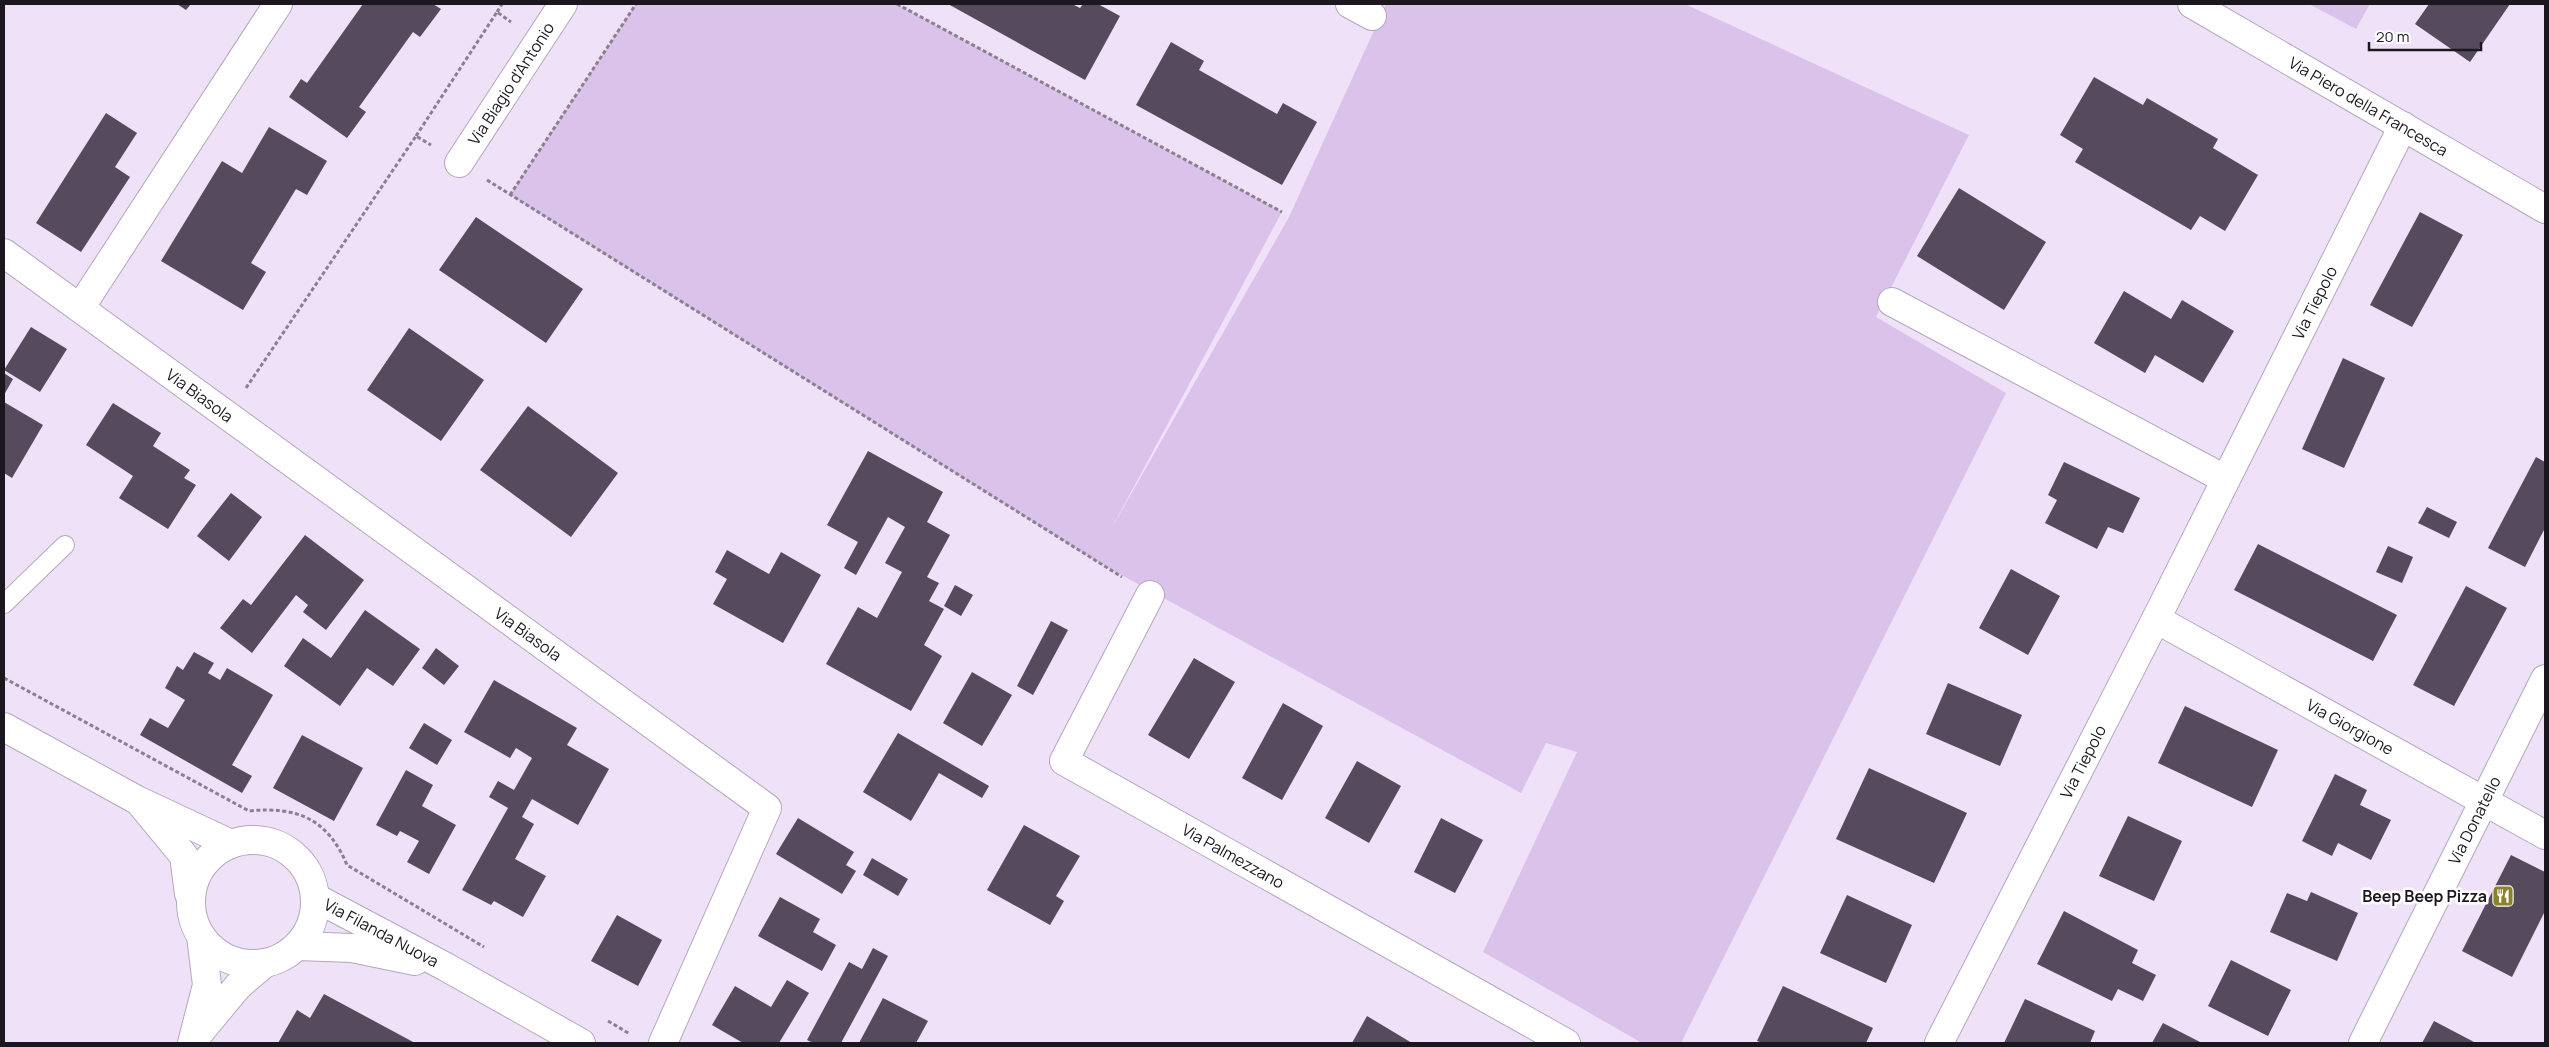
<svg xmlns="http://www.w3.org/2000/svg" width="2549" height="1047" font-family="Manrope,sans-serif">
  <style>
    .green { fill: #dbc2ea }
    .building { fill: #564b5d }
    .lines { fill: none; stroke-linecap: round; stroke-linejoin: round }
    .service-casing { stroke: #b4a7bc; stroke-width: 20 }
    .minor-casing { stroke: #b4a7bc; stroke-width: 30 }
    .primary-casing { stroke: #b4a7bc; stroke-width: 30 }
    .path { stroke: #8a8190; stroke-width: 3; stroke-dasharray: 4 2.5; stroke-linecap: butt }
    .service { stroke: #fff; stroke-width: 18 }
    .minor { stroke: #fff; stroke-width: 28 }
    .primary { stroke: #fff; stroke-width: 28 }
    .labels { text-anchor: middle; stroke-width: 5; stroke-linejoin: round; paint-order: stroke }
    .street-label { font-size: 16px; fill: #1c171f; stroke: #fff }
    .poi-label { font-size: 16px; font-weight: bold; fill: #1c171f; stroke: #fff; text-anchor: end }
  </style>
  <rect width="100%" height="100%" fill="#efe2f8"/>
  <path class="green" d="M636,4H897L1282,212L1110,531L1289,217L1386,4H1685L1969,135L1876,317L2006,393L1681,1043H1642L1483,952L1577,752L1546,743L1521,793L1094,560L510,195Z
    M2309,4H2370L2356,29Z"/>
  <path class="building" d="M177,4H191L186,10Z
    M363,4H433L441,9L420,37L413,32L359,107L366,112L347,138L289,97L301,79L307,83Z
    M948,4H1072L1080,8L1083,4H1098L1120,16L1085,80Z
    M2429,4H2510L2470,62L2415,24Z
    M1171,42L1204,61L1199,70L1277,114L1283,103L1317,122L1282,185L1136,105Z
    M2094,77L2143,105L2147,98L2218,139L2213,148L2258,175L2225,231L2200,216L2191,230L2075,162L2083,149L2060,135Z
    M106,113L137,133L115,167L130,177L81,252L36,223Z
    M269,127L327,161L307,195L296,189L251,263L266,272L243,310L161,261L222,161L242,173Z
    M1959,188L2046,242L2004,310L1917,256Z
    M2420,212L2463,235L2412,327L2370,305Z
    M476,217L583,289L546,343L439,270Z
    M2124,291L2171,319L2182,300L2234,331L2203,383L2155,355L2145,373L2094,343Z
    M31,327L67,349L40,392L4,370Z
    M409,328L484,380L441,441L367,390Z
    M2343,358L2385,378L2344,468L2302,449Z
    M4,373L13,379L4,395Z
    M4,402L43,425L12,478L4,473Z
    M113,403L161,433L153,446L190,470L184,478L196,485L168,529L119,498L133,476L86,445Z
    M528,406L618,473L571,537L480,470Z
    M868,451L943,492L927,522L950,535L927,577L939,583L929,601L944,609L924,645L942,656L911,711L826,664L858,607L877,618L902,572L885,563L905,527L888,517L856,575L844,568L858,542L827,525Z
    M2536,457L2545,462V528L2525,567L2488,548Z
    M2064,462L2140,498L2123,533L2108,527L2097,549L2045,523L2057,500L2048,495Z
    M231,493L262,517L229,561L197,536Z
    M2427,507L2457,522L2449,538L2418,523Z
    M305,535L364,580L326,630L303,612L308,605L296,595L252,653L220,628L243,599L251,605Z
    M2258,544L2397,615L2373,661L2234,590Z
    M2388,546L2413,557L2402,583L2376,572Z
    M727,550L769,574L781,552L821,575L783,643L713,604L727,579L715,572Z
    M2011,569L2060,596L2028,655L1979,628Z
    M955,585L973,595L961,616L944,606Z
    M2466,586L2507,608L2454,706L2413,685Z
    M365,610L420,649L393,686L367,668L340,706L284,666L303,638L331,658Z
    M1051,621L1068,630L1033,695L1017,686Z
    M436,648L459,666L444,685L422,668Z
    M194,652L214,663L208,673L220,680L227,668L273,695L232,765L252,776L242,793L140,735L150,718L168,728L185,700L165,688L177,666L183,670Z
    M1194,658L1235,682L1189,759L1148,735Z
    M972,672L1012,695L982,746L943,723Z
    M494,680L577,728L567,745L609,769L578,825L532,799L522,817L534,824L515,859L546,876L523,917L494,901L491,905L462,890L508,808L489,797L498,781L514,790L532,758L516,748L510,758L464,732Z
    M1948,683L2022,715L2000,766L1926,734Z
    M1283,703L1323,726L1282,800L1242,778Z
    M2185,706L2278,750L2252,807L2158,763Z
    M424,723L452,740L437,765L409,748Z
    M898,733L989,786L982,798L939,773L911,821L863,792Z
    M302,735L363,768L334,821L273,788Z
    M1357,761L1401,786L1369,843L1325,818Z
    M1869,768L1967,813L1934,883L1836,839Z
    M406,770L433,785L422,806L456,825L429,874L407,862L419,841L400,831L397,836L376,825Z
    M2335,774L2367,790L2360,805L2391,820L2371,860L2338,843L2332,856L2302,841Z
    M2128,816L2182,841L2154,901L2099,876Z
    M798,818L854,852L846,865L856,871L842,894L776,854Z
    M1441,818L1483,840L1455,893L1414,872Z
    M1024,825L1080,856L1056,896L1064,901L1050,925L987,890Z
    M2511,855L2545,872V911L2512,977L2462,951Z
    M872,858L908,879L898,896L863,875Z
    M2311,892L2358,913L2337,961L2270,932L2287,893L2307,901Z
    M1847,895L1912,925L1886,983L1820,953Z
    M780,897L820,919L813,932L836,945L822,971L758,936Z
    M2064,911L2138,950L2132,963L2156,975L2143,1001L2118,989L2112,1001L2037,964Z
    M617,915L662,940L638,986L591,961Z
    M873,948L888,956L841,1043H813L807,1040L849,962L862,969Z
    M2231,960L2291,990L2268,1036L2208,1006Z
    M787,980L809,993L779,1043H743L712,1025L735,986L771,1007Z
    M1783,986L1873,1028L1866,1043H1763L1757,1041Z
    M324,994L415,1043H278L297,1010L310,1018Z
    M883,998L928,1021L916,1043H859Z
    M2025,999L2095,1031L2090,1043H2004Z
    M1367,1016L1412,1043H1352Z
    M2434,1021L2476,1043H2422Z
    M2163,1023L2202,1043H2152Z"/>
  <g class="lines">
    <g class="service-casing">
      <path id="service" d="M4,604L65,545"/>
    </g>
    <g class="minor-casing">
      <g id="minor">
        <path d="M1350,4L1372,16"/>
        <path id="s1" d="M459,163L563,4"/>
        <path id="s2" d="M4,253L767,808L663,1043"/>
        <path d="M1892,302L2225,479"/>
        <path d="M80,308L278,4"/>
        <path id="s3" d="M1150,595L1064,761L1566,1043"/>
        <path id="s4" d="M2156,619L2545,835"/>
        <path d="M4,727L137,800L231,844"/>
        <path d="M142,805L184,856L189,894"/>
        <circle cx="253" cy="902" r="62"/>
        <path id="s5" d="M316,898L446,967L581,1043"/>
        <path d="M298,946L352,948L415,961"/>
        <path d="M199,1033L238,986L265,963"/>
        <path d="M192,1043L207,985L201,936"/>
        <path id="s6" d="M1939,1043L2156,619L2403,126"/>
        <path id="s7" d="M2363,1043L2545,679"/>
      </g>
    </g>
    <g class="primary-casing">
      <g id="primary">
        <path id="s8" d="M2192,4L2545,209"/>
      </g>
    </g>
    <path class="path" d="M897,4L1282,212
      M497,12L502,4
      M416,136L497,12L511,22
      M487,180L1122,577
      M510,195L636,4
      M246,388L416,136L431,145
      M4,678L249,811C297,806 328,819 347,865L484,947
      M608,1021L630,1034"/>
    <use href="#service" class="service"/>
    <use href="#minor" class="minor"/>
    <use href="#primary" class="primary"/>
  </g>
  <defs>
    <g id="restaurant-square" transform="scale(1.125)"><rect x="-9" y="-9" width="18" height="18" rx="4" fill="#8c8229" stroke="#fff"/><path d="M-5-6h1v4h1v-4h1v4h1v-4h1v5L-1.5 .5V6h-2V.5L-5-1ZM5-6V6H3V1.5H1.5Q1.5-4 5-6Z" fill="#fff"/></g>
  </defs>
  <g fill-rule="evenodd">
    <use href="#restaurant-square" x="2503" y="896"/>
  </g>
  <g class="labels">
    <g class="street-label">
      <text dy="6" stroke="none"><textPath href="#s1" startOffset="95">Via Biagio d'Antonio</textPath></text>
      <text dy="6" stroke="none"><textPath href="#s8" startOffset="204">Via Piero della Francesca</textPath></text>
      <text dy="6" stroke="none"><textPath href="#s6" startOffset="830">Via Tiepolo</textPath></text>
      <text dy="6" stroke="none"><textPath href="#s2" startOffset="242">Via Biasola</textPath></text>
      <text dy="6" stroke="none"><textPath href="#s2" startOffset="648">Via Biasola</textPath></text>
      <text dy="6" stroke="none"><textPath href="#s4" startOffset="222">Via Giorgione</textPath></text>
      <text dy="6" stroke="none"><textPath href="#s6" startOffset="316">Via Tiepolo</textPath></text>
      <text dy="6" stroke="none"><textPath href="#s7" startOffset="249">Via Donatello</textPath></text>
      <text dy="6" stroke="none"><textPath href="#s3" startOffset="381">Via Palmezzano</textPath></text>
      <text dy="6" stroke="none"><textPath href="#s5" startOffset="74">Via Filanda Nuova</textPath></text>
    </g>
    <g class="poi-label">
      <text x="2487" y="902">Beep Beep Pizza</text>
    </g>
  </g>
  <rect width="2549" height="1047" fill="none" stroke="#1c171f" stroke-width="10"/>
  <path d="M2369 42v8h112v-8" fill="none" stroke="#1c171f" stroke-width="2.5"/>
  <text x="2376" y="42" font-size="15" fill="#1c171f" stroke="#ffffff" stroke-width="4" paint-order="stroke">20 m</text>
</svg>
